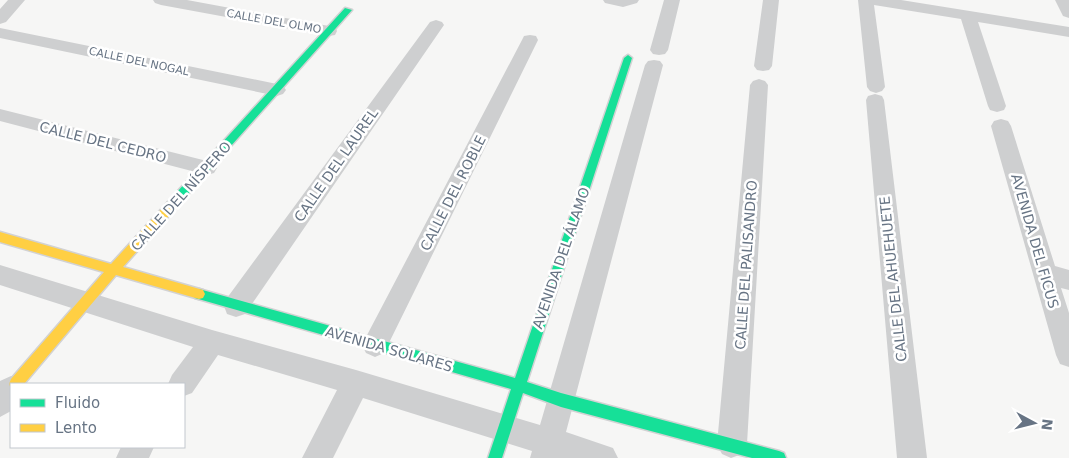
<svg xmlns="http://www.w3.org/2000/svg" width="1069" height="458" font-family="'DejaVu Sans',sans-serif">
  <style>
    .lines { fill: none; stroke-linecap: round; stroke-linejoin: round }
    .fast-casing { stroke: #d2d2d3; stroke-width: 3 }
    .slow-casing { stroke: #d2d2d3; stroke-width: 3 }
    .street { fill: #cecfd0; fill-rule: evenodd }
    .fast { fill: #16e098; fill-rule: evenodd }
    .slow { fill: #ffcf43; fill-rule: evenodd }
    .labels { text-anchor: middle; stroke-width: 5; stroke-linejoin: round; paint-order: stroke }
    .far-street-label { font-size: 11px; fill: #677484; stroke: #fff }
    .street-label { font-size: 14px; fill: #677484; stroke: #fff }
  </style>
  <rect width="100%" height="100%" fill="#f6f6f5"/>
  <g class="lines">
    <g class="fast-casing">
      <path id="fast" d="M345,8L352,10L174,210H166L165,207L166,204Z
        M628,55L632,58L527,382L561,393L779,451L784,453L786,458H752L561,407L523,393L502,458H488L511,389L195,298L193,294L195,290L199,289L515,378L624,58Z"/>
    </g>
    <g class="slow-casing">
      <path id="slow" d="M170,203L174,204L175,207L174,210L123,267L203,290L205,294L203,298L199,299L116,275L24,384H11V389L9,384L11,379L104,272L0,242V232L111,264L166,204Z"/>
    </g>
    <path class="street" d="M8,0H25L6,22L0,24V9Z
      M153,0H187L329,26L335,27L337,31L335,35L329,36L161,5L155,3Z
      M603,0H639L637,3L623,7L605,3Z
      M664,0H680L668,50L665,54L659,55L653,54L650,50Z
      M763,0H779L772,66L769,70L763,71L757,70L754,66Z
      M858,0H901L1069,27V37L978,22L1006,106L1004,110L997,112L990,110L988,106L961,19L874,5L885,87L882,91L876,93L870,91L867,87Z
      M1055,0H1069V18L1063,16Z
      M436,20L442,22L444,25L245,314L236,317L227,314L224,306L227,298L430,22Z
      M0,28L277,84L283,86L286,90L283,94L277,96L0,38Z
      M530,35L536,36L538,40L384,353L375,357L366,353L362,345L366,337L522,40L524,36Z
      M654,60L660,61L663,65L566,432L613,448L618,458H530L532,451L363,398L333,458H302L337,390L218,355L192,393L184,396V384H168L172,375L193,347L0,285V265L212,330L356,370L540,425L645,65L648,61Z
      M759,79L765,81L768,85L747,444L742,454L731,458L722,454L717,444L750,85L753,81Z
      M875,94L882,96L884,100L927,458H897L866,100L868,96Z
      M0,109L207,161L214,163L217,168L214,173L207,175L0,121Z
      M1001,119L1008,121L1011,126L1055,266L1069,270V290L1061,288L1069,313V367L1060,364L1056,355L991,126L994,121Z
      M11,376L21,380L23,384H11V411L0,417V381Z
      M121,447H154L149,458H116Z"/>
    <use href="#fast" class="fast"/>
    <use href="#slow" class="slow"/>
  </g>
  <g class="labels">
    <g class="far-street-label">
      <text transform="translate(274 21) rotate(10)" y="4">CALLE DEL OLMO</text>
      <text transform="translate(139 61) rotate(12)" y="4">CALLE DEL NOGAL</text>
    </g>
    <g class="street-label">
      <text transform="translate(103 142) rotate(14)" y="5">CALLE DEL CEDRO</text>
      <text transform="translate(336 165) rotate(-55)" y="5">CALLE DEL LAUREL</text>
      <text transform="translate(453 193) rotate(-63)" y="5">CALLE DEL ROBLE</text>
      <text transform="translate(181 196) rotate(-48)" y="5">CALLE DEL NÍSPERO</text>
      <text transform="translate(1035 241) rotate(74)" y="5">AVENIDA DEL FICUS</text>
      <text transform="translate(561 258) rotate(-71)" y="5">AVENIDA DEL ÁLAMO</text>
      <text transform="translate(746 265) rotate(-86)" y="5">CALLE DEL PALISANDRO</text>
      <text transform="translate(893 279) rotate(-96)" y="5">CALLE DEL AHUEHUETE</text>
      <text transform="translate(389 349) rotate(16)" y="5">AVENIDA SOLARES</text>
    </g>
  </g>
  <rect x="10" y="383" width="175" height="65" fill="#ffffff" stroke="#c2c7ce"/>
  <rect x="20" y="399" width="25" height="8" fill="#16e098" stroke="#c2c7ce"/>
  <text x="55" y="408" font-size="15" fill="#677484">Fluido</text>
  <rect x="20" y="424" width="25" height="8" fill="#ffcf43" stroke="#c2c7ce"/>
  <text x="55" y="433" font-size="15" fill="#677484">Lento</text>
  <g transform="translate(1034 423) rotate(97)" stroke="#ffffff" stroke-width="4" paint-order="stroke">
  <path d="M0-4L9 19L0 12L-9 19Z" fill="#677484"/>
  <text y="-8" font-size="14" font-weight="bold" text-anchor="middle" fill="#677484">N</text>
  </g>
</svg>
